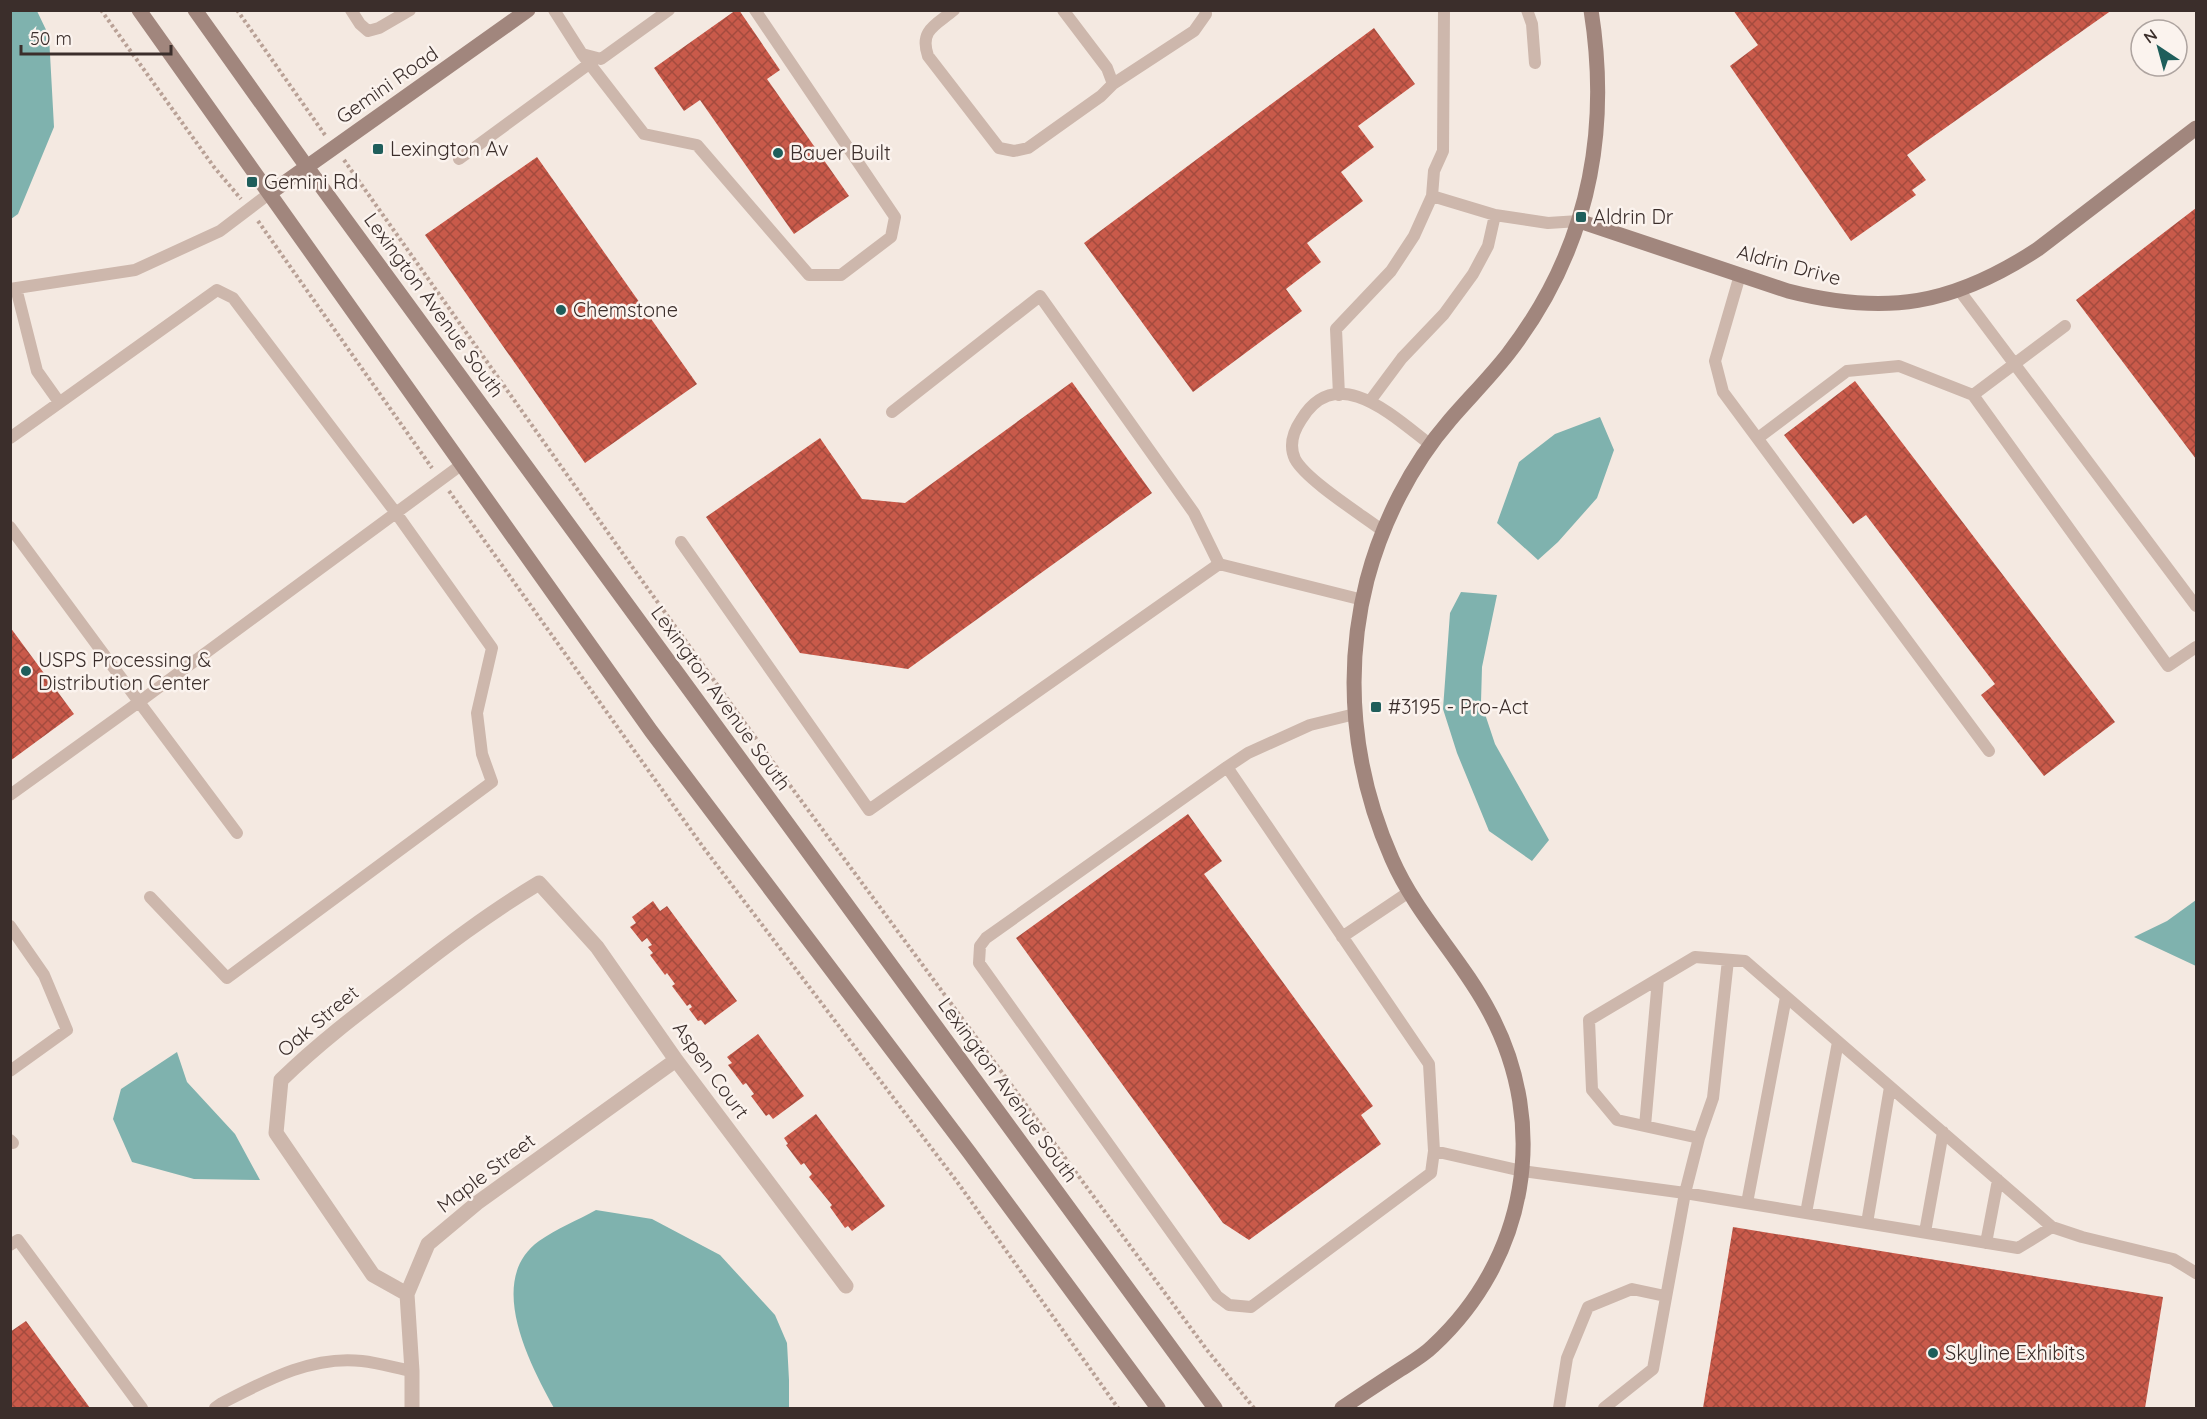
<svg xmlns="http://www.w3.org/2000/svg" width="2207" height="1419" font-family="Quicksand,sans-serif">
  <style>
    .water { fill: #7fb2ae }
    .building { fill: url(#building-cross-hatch) }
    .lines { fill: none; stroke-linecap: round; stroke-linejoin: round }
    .path { stroke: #b9a196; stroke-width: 4; stroke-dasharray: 3 3; stroke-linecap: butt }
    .lane { stroke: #cdb7ac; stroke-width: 12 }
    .street { stroke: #cdb7ac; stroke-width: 15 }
    .secondary { stroke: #a1867d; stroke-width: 15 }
    .poi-dot { fill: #1f5e5b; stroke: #fbf3ee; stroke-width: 2 }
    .labels { text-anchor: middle; stroke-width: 5; stroke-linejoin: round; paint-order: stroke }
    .street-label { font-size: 20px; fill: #3b2e2b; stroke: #fbf3ee }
    .poi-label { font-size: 20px; fill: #3b2e2b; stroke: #fbf3ee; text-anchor: start }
  </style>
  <defs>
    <pattern id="building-cross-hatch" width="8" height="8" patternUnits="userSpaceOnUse" patternTransform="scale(1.5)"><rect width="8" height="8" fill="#c95a4a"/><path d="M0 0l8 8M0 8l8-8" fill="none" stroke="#a44b3e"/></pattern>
  </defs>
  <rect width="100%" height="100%" fill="#f4e9e1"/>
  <path class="water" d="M11,10L37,11L49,36L54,127L18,214L11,219Z
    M1600,417L1614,450L1597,498L1558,542L1538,560L1497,523L1519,462L1555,434Z
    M1461,592L1497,595L1482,667L1481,702L1495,744L1549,840L1532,861L1489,831L1457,753L1443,709L1450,613Z
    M2196,900V966L2134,937L2167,921Z
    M177,1052L187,1082L235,1134L260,1180L194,1179L132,1162L113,1119L121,1089Z
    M596,1210L652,1219L720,1255L775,1315L787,1343L789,1380V1408H554C530,1364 485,1280 539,1241C556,1229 578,1220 596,1210Z"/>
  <path class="building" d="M736,10H739L780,70L767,79L849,196L794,234L700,100L684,111L654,68Z
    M1733,10H2112L1907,155L1926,180L1912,190L1916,195L1851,241L1730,66L1758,45Z
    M1374,28L1415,84L1358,126L1374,147L1341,172L1363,201L1307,243L1321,262L1286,289L1302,311L1193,392L1084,243Z
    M537,157L697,384L585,463L425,235Z
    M2196,208V459L2076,300Z
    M1855,381L2115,722L2044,776L1981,695L1995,684L1866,515L1853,524L1784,435Z
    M1072,382L1152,493L908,669L800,653L706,517L820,438L862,499L905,503Z
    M10,627L74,714L10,761Z
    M1188,814L1222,861L1204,874L1373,1106L1361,1115L1381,1144L1249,1240L1223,1223L1016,938Z
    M653,901L660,911L667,906L737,1001L705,1025L701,1020L698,1021L689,1009L692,1007L690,1004L687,1006L672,986L675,984L667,973L665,975L650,955L653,953L648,947L652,945L647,938L642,942L630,927L636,923L632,917Z
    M758,1034L804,1096L773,1119L769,1114L766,1116L751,1096L754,1094L746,1083L743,1085L728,1065L732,1063L727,1057Z
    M816,1114L885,1206L852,1231L848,1226L845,1228L830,1207L832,1205L809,1177L812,1174L804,1163L801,1165L786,1145L788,1144L784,1138Z
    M1733,1227L2163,1297L2145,1408H1703Z
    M26,1321L90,1408H10V1332Z"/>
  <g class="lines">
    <path class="path" d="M101,10L214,167L241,199
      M237,10L325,135
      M344,160L638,575L783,776L1207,1350L1254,1408
      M258,221L432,468
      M449,491L703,847L958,1183L1118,1408"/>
    <path class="lane" d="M351,10L360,24L368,31L379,28L410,10
      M554,10L582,54L601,59L669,10
      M954,10C936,25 919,30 928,56L999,148L1014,151L1028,148L1101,96L1113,84L1107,68L1063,10
      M1444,10L1443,151L1434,171L1432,196L1495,215
      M1527,10L1532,24L1535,63
      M582,54L644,134L697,145L809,275H841L891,237L895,217L755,10
      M1113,84L1194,31L1206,14L1205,10
      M459,159L589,64
      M1740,275L1715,361L1723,392L1989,751
      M16,288L37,371L59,402
      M10,289L135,270L220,231L270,193
      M1959,290L2196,606
      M2065,326L1973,395L2168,666L2196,647
      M1339,395L1336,329L1391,271L1414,236L1432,196
      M1370,401L1402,358L1444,314L1473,274L1488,246L1495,215L1548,223L1579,221
      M892,412L1040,296L1194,513L1219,564
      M10,438L217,290L233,298L396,513L492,648L477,713L482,754L492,782L227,978L150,897
      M1758,438L1847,371L1899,366L1973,395
      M10,527L139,702L10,795
      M1383,531C1362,515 1306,480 1295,459C1289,446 1293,432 1301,420C1337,360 1395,418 1431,445
      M681,542L869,810L1219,564L1363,600
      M1227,767L1429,1064L1434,1151L1431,1173L1251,1307L1229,1305L1217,1296L979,963L980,946L986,938L1227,767L1248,753L1310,725L1355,714
      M237,833L139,702L461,465
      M10,926L44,975L67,1030L10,1071
      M1342,937L1409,892
      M1645,1126L1658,979
      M1699,1138L1713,1098L1728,960
      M10,1140L13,1143
      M1434,1151L1522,1171L1685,1193L1699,1138L1617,1120L1592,1090L1589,1020L1695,957L1745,961L2052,1227L2082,1237L2173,1259L2196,1273
      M1747,1203L1786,997
      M1806,1213L1838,1042
      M1867,1223L1890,1087
      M1925,1232L1943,1132
      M1986,1243L1998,1180
      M10,1245L18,1240L142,1408
      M215,1408L222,1403C265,1381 312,1355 362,1361C379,1363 396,1368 412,1371
      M1559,1408L1567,1358L1588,1307L1632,1289L1665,1296
      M1604,1408L1653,1369L1685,1193L2018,1248L2052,1227"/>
    <path class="street" d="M407,1294L373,1275L276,1133L281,1080C318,1044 356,1015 397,984C443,948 489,913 539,883L597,947L676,1060L846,1286
      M412,1408V1371L407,1294L428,1244L477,1203L676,1060"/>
    <path class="secondary" d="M139,10L651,731L969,1152L1158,1408
      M195,10L307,167L1215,1408
      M270,193L528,10
      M1579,221L1788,291C1886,316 1953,305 2038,249L2196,128
      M1342,1408C1361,1395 1381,1382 1401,1369C1412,1362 1424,1355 1433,1346C1527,1259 1550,1126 1490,1013C1462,959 1417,916 1392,859C1353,771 1343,674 1367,580C1382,523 1411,465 1450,420C1469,398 1490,377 1508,354C1586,253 1611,136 1591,10"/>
  </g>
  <g class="poi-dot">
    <rect x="372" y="143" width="12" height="12" rx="3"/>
    <circle cx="778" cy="153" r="6"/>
    <rect x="246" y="176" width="12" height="12" rx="3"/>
    <rect x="1575" y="211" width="12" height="12" rx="3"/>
    <circle cx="561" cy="310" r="6"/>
    <circle cx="26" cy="671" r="6"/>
    <rect x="1370" y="701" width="12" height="12" rx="3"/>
    <circle cx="1933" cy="1353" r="6"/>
  </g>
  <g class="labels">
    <g class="street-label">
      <text transform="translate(387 85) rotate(-35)" y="7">Gemini Road</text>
      <text transform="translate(1789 265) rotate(15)" y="7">Aldrin Drive</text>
      <text transform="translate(434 305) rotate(54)" y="7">Lexington Avenue South</text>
      <text transform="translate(721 698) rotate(54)" y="7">Lexington Avenue South</text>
      <text transform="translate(318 1021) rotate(-40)" y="7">Oak Street</text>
      <text transform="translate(711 1070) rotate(54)" y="7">Aspen Court</text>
      <text transform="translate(1008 1090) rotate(54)" y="7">Lexington Avenue South</text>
      <text transform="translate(486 1173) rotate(-37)" y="7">Maple Street</text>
    </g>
    <g class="poi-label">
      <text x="390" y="156">Lexington Av</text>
      <text x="790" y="160">Bauer Built</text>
      <text x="264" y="189">Gemini Rd</text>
      <text x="1593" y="224">Aldrin Dr</text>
      <text x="573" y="317">Chemstone</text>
      <text x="38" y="667">USPS Processing &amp;<tspan x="38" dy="23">Distribution Center</tspan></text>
      <text x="1388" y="714">#3195 - Pro-Act</text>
      <text x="1945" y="1360">Skyline Exhibits</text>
    </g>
  </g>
  <rect width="2207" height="1419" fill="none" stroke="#3b2e2b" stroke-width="24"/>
  <g transform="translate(2159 48) rotate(324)"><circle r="28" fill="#fbf3ee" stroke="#aea4a0" stroke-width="1.5"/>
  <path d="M0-4.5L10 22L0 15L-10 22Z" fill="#1f5e5b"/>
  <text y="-9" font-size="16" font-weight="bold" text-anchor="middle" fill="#3b2e2b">N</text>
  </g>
  <path d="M21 45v9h150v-9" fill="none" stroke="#3b2e2b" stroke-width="3"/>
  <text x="30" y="45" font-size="18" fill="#3b2e2b" stroke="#fbf3ee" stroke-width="4.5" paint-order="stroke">50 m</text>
</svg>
